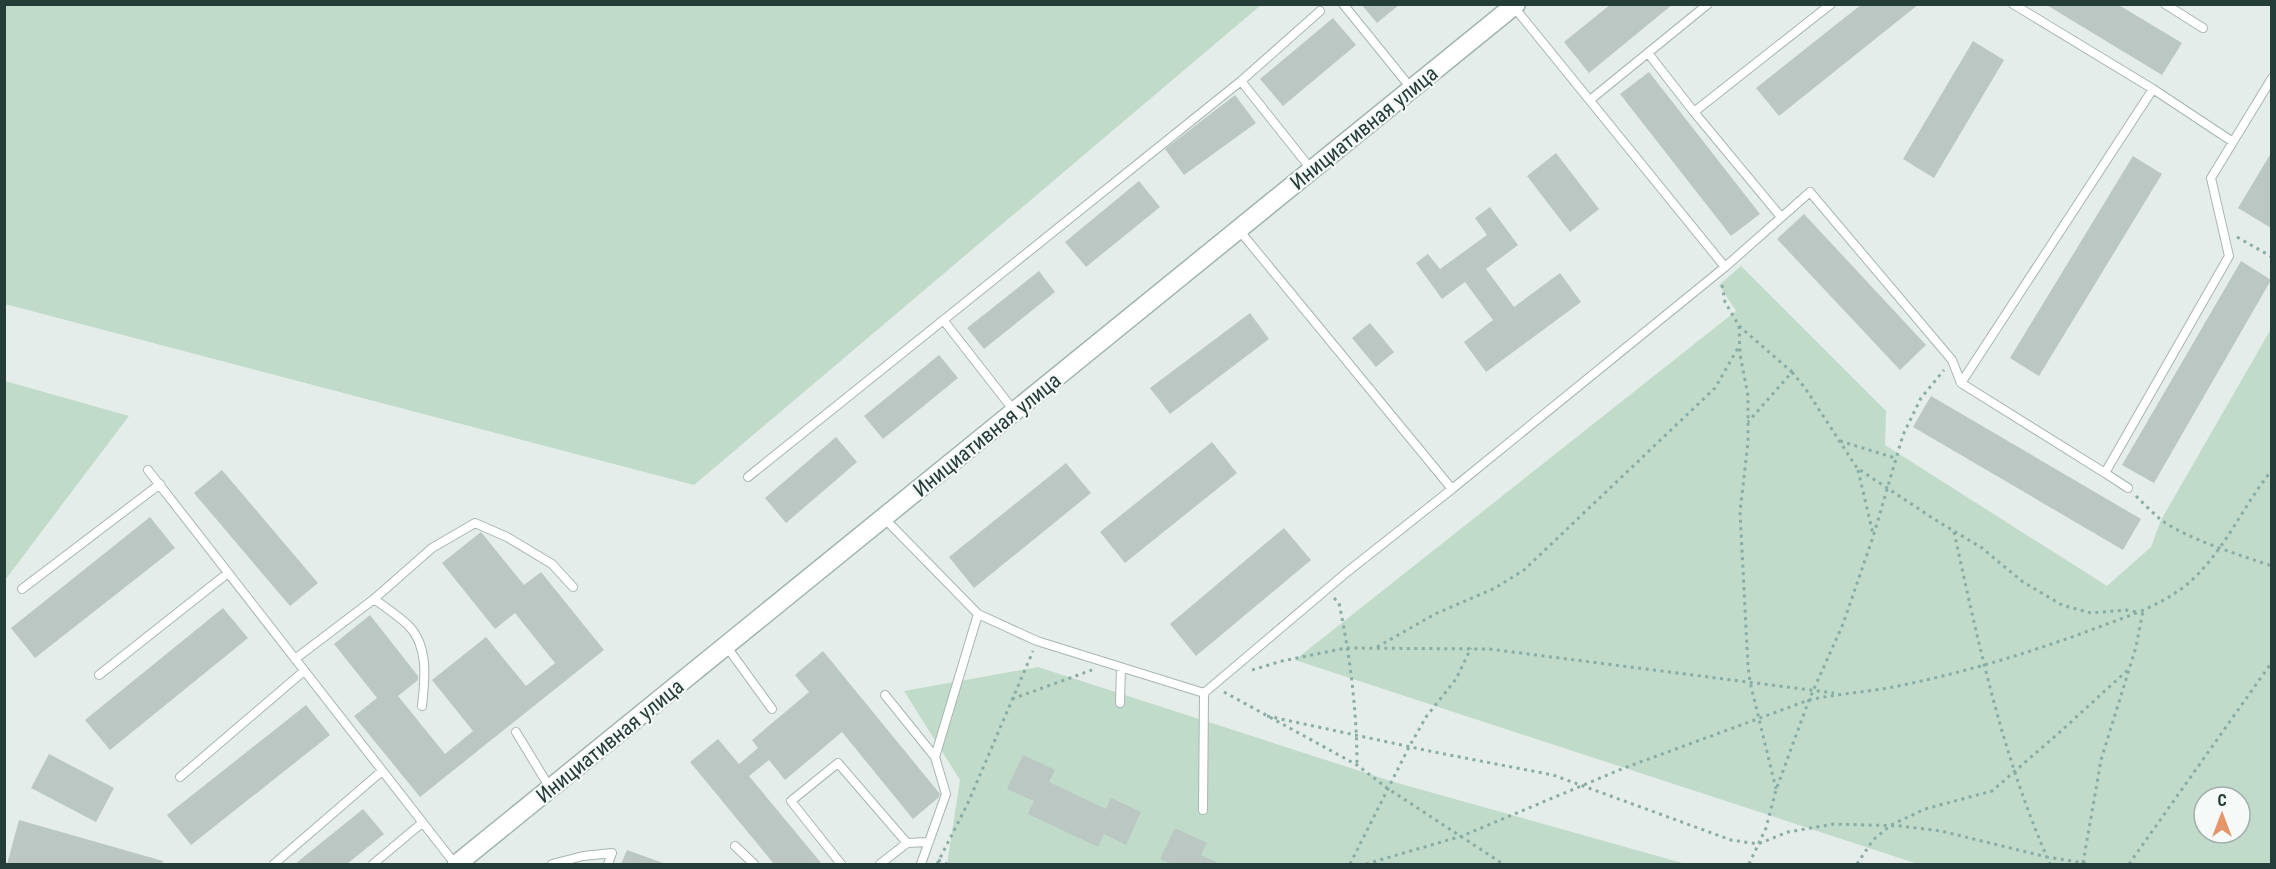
<svg xmlns="http://www.w3.org/2000/svg" width="2276" height="869" font-family="'Roboto Condensed',sans-serif">
  <style>
    .green { fill: #c0dbca; fill-rule: evenodd }
    .building { fill: #bac7c3 }
    .lines { fill: none; stroke-linecap: round; stroke-linejoin: round }
    .service-casing { stroke: #a8b5b1; stroke-width: 10 }
    .secondary-casing { stroke: #a1b4af; stroke-width: 21 }
    .path { stroke: #88ada5; stroke-width: 3; stroke-dasharray: 3 4.5; stroke-linecap: butt }
    .service { stroke: #fff; stroke-width: 8 }
    .secondary { stroke: #fff; stroke-width: 18 }
    .labels { text-anchor: middle; stroke-width: 4.5; stroke-linejoin: round; paint-order: stroke }
    .street-label { font-size: 21px; fill: #253d39; stroke: #f5f9f7 }
  </style>
  <rect width="100%" height="100%" fill="#e5edea"/>
  <path class="green" d="M4,5L5,4L1261,5L694,485L5,304Z
    M1741,266L1886,411L1885,445L2107,586L2151,547L2161,520L2271,329V864H1918L1295,660L1736,311L1719,285ZM2204,797H2240V833H2204Z
    M5,381L129,416L5,580L4,381Z
    M1038,667L1394,782L1686,864H947L960,780L904,691Z"/>
  <path class="building" d="M1361,4H1400L1377,23Z
    M1611,4H1673L1589,73L1564,42Z
    M1862,4H1919L1779,116L1756,88Z
    M2045,4H2117L2182,43L2162,75Z
    M1333,18L1356,45L1283,106L1260,79Z
    M1973,41L2004,60L1934,178L1903,159Z
    M1649,72L1760,214L1731,236L1620,94Z
    M1235,95L1256,123L1184,175L1165,149Z
    M1556,153L1599,209L1570,232L1527,176Z
    M2271,153V228L2238,208Z
    M2133,156L2162,174L2039,376L2010,358Z
    M1139,181L1160,207L1086,267L1065,242Z
    M1490,207L1518,245L1486,269L1514,307L1560,273L1581,302L1486,372L1464,342L1493,320L1465,282L1442,299L1416,263L1428,254L1440,269L1487,235L1475,218Z
    M1804,214L1926,345L1900,370L1777,239Z
    M2241,261L2271,280L2154,483L2122,465Z
    M1039,271L1055,292L984,349L967,328Z
    M1250,313L1269,339L1170,414L1150,388Z
    M1370,323L1394,352L1376,367L1352,338Z
    M939,355L958,378L883,439L864,416Z
    M1931,396L2141,519L2123,550L1913,427Z
    M836,437L857,462L786,523L765,498Z
    M1212,442L1237,473L1125,563L1100,532Z
    M1066,463L1091,493L974,588L949,557Z
    M222,470L318,583L290,606L194,493Z
    M150,517L175,548L35,658L11,628Z
    M1284,528L1311,560L1196,656L1170,624Z
    M481,532L524,585L541,572L604,650L420,797L354,716L377,698L334,644L370,615L418,676V680L398,696L445,754L473,731L432,680L486,637L526,686L555,663L515,613L495,629L442,563Z
    M223,608L248,638L110,750L85,720Z
    M823,651L940,794L938,798L913,819L842,732L785,780L769,760L749,776L822,864H774L690,762L718,739L739,764L758,748L752,740L809,692L795,675Z
    M306,705L330,735L191,845L167,815Z
    M49,754L114,788L96,822L31,788Z
    M1023,755L1055,770L1049,782L1106,809L1111,798L1141,812L1126,845L1104,834L1098,847L1028,814L1034,801L1007,789Z
    M363,809L384,834L347,864H295Z
    M19,820L163,861L162,864H7Z
    M1175,828L1207,843L1201,855L1220,864H1172L1160,859Z
    M627,850L663,863V864H621Z"/>
  <g class="lines">
    <g class="service-casing">
      <path id="service" d="M1343,4L1411,88
        M2165,4L2203,28
        M1648,53L1694,112
        M2153,89L2233,142
        M1590,100L1708,4
        M1311,169L1241,81L1320,11
        M1781,217L1694,112L1831,4
        M1725,267L1810,192L1952,360L1961,383L2153,89L2013,4
        M944,321L1015,412
        M1961,383L2105,473L2229,256L2211,178L2272,78
        M148,470L455,864
        M2105,473L2128,488
        M748,477L1241,81
        M1452,489L1725,267L1514,7
        M885,519L978,614L935,757L946,794L921,864
        M22,589L160,484
        M374,599L432,548L475,523L507,537L552,564L573,587
        M978,614L1037,641L1204,693L1347,572L1452,489L1239,230
        M727,647L772,709
        M295,659L374,599C385,607 397,615 408,625C429,646 425,679 422,706
        M99,675L228,573
        M885,695L935,757
        M1120,703L1121,668
        M516,732L550,788
        M180,777L304,671
        M1203,810L1204,693
        M735,846L754,864
        M274,864L382,771
        M373,864L422,823
        M552,864L583,856L612,853L608,864
        M841,864L791,801L838,763L907,843
        M880,864L907,843L928,842"/>
    </g>
    <g class="secondary-casing">
      <path id="secondary" d="M457,864L1516,4"/>
    </g>
    <path class="path" d="M2237,237L2272,257
      M1722,285L1725,302L1739,326L1740,354L1748,396V442L1740,512L1748,666L1750,682L1776,789
      M1739,326L1792,372L1748,422
      M1792,372L1805,388L1857,468L1934,519L1982,548L2023,582L2062,605L2091,613L2126,610L2137,612
      M1840,441L1895,458
      M1858,470L1873,534
      M2136,496C2144,504 2152,512 2160,519C2186,539 2240,555 2272,566
      M1954,532C1978,642 2002,754 2047,857L2090,864
      M1334,598L1339,603C1350,656 1357,711 1357,765
      M1377,647L1435,614L1495,588L1524,570L1715,388L1738,348
      M1252,670L1282,661L1346,648L1489,649L1834,693
      M1224,692L1357,765L1387,788L1503,864
      M1012,699L1092,670
      M1267,716L1434,752L1553,775L1731,840L1758,844L1788,832L1834,824L1900,826L1941,831L2047,857L2050,864
      M938,860L947,864
      M2083,863L2101,760L2136,647L2143,611
      M937,864L968,803L1033,651
      M1350,864L1409,747L1426,717L1456,679L1471,648
      M1366,864L1462,836L1624,768L1809,700C1840,693 1872,692 1903,685C1970,671 2035,651 2099,627C2131,615 2166,604 2192,580C2227,547 2242,507 2272,470
      M1749,864L1766,828L1776,790L1809,700L1843,624L1873,537L1903,435L1921,398L1944,370
      M1857,864L1873,840L1891,825L1925,809L1992,791L2061,731L2130,668
      M2129,864L2272,662"/>
    <use href="#service" class="service"/>
    <use href="#secondary" class="secondary"/>
  </g>
  <g class="labels">
    <g class="street-label">
      <text transform="translate(1364 128) rotate(-39)" y="7">Инициативная улица</text>
      <text transform="translate(987 435) rotate(-39)" y="7">Инициативная улица</text>
      <text transform="translate(610 741) rotate(-39)" y="7">Инициативная улица</text>
    </g>
  </g>
  <rect width="2276" height="869" fill="none" stroke="#253d39" stroke-width="12"/>
  <g transform="translate(2222 815)"><circle r="28" fill="#f5f9f7" stroke="#a2aeab" stroke-width="1.5"/>
  <path d="M0-4.5L10 22L0 15L-10 22Z" fill="#e5956a"/>
  <text y="-9" font-size="16" font-weight="bold" text-anchor="middle" fill="#253d39">С</text>
  </g>
</svg>
